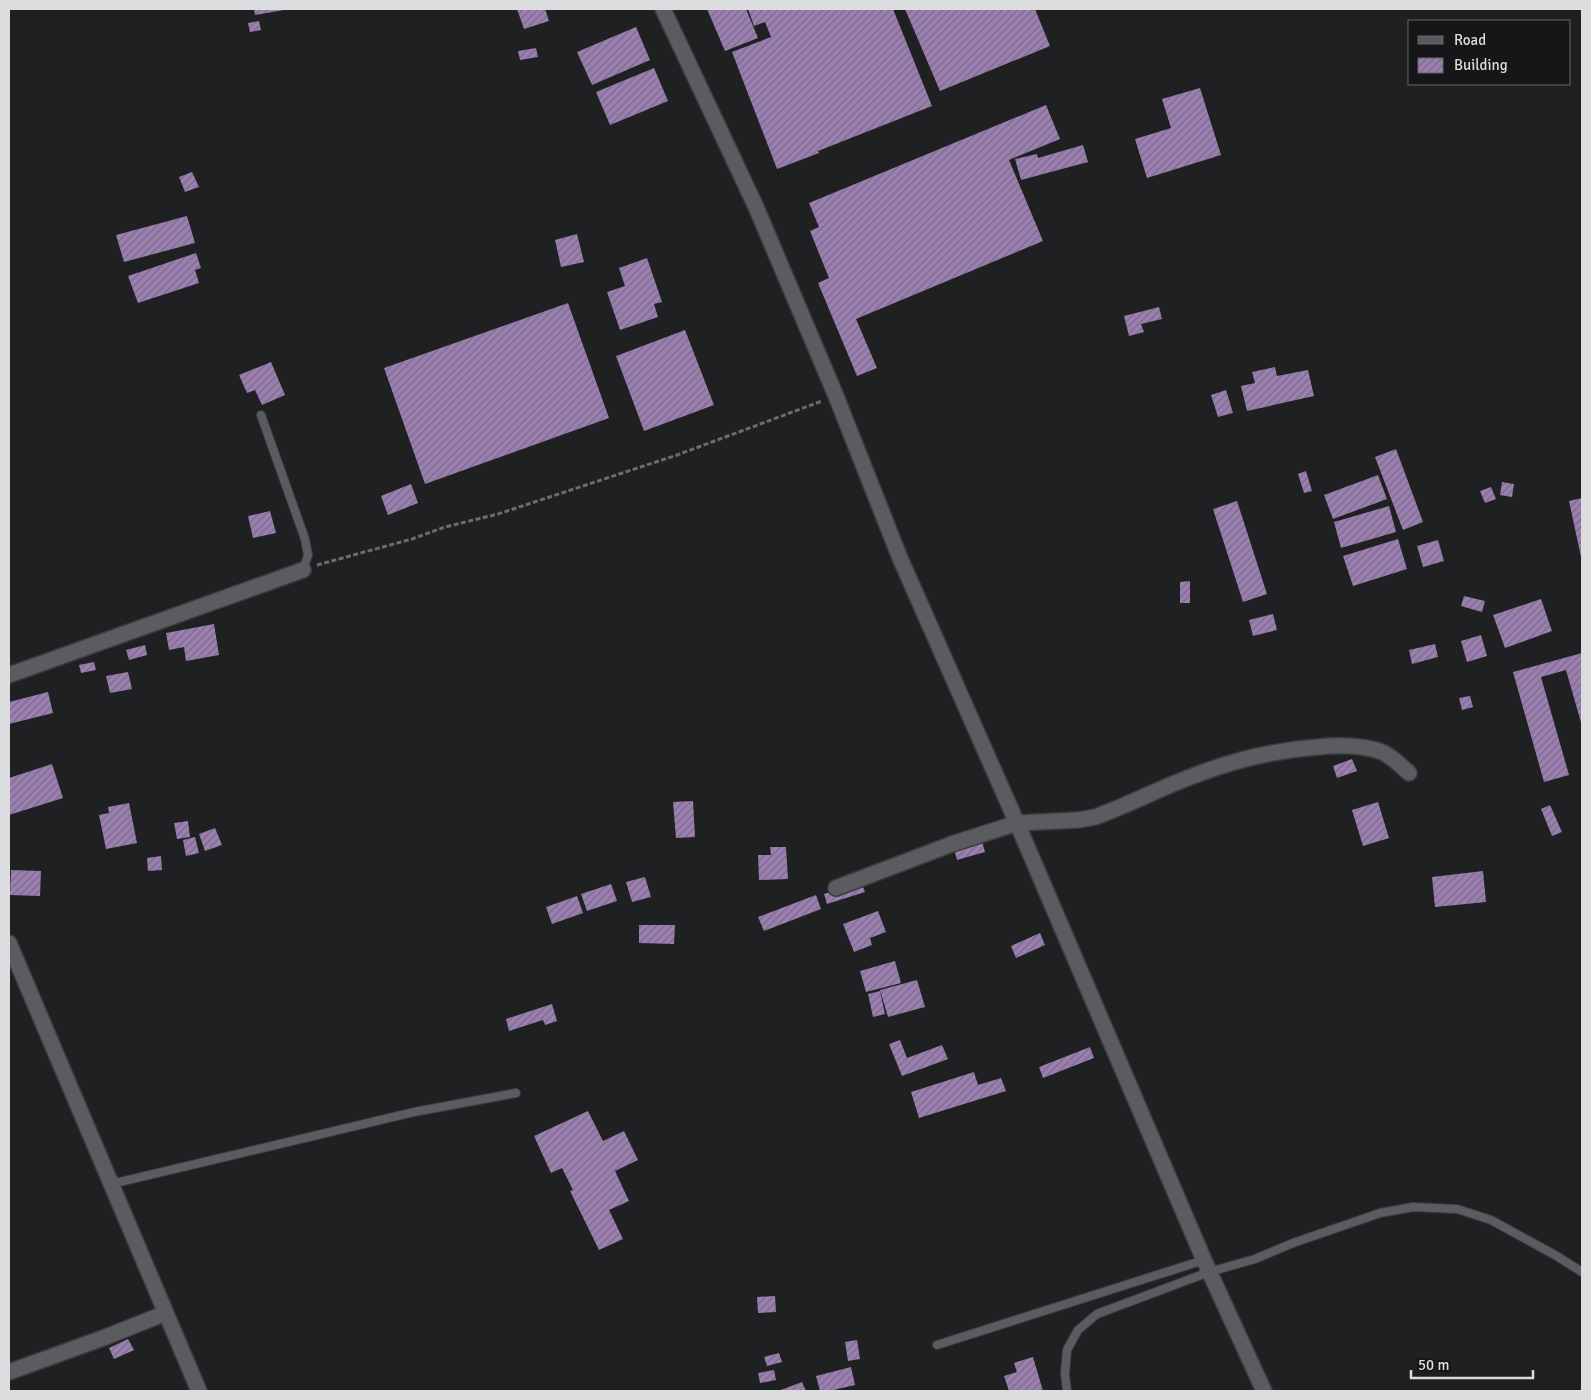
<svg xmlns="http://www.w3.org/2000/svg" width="1591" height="1400" font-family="Signika,sans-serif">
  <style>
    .building { fill: url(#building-hatch) }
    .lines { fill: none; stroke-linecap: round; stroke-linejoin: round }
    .lane-casing { stroke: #3c3c3f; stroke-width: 10 }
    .street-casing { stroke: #3c3c3f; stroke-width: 18 }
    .path { stroke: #6b6c6e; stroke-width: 3; stroke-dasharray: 5 2.5; stroke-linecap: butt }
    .lane { stroke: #5b5c5f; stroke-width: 8 }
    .street { stroke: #5b5c5f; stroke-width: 15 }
  </style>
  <defs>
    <pattern id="building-hatch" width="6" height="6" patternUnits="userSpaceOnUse" patternTransform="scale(1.25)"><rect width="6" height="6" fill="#9a7faf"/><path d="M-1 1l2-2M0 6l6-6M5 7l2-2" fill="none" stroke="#7b6a89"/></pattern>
  </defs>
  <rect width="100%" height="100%" fill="#1f2022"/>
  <path class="building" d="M254,9H284V10L255,15Z
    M517,9H545L549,21L524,29Z
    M707,9H746L758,38L725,51Z
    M748,9H893L932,106L818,151L819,153L777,169L732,52L771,37L765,22L754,26Z
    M905,9H1035L1050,46L940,91Z
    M259,21L261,30L250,32L248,23Z
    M636,27L650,60L592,85L577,52Z
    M536,48L538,57L520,60L518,51Z
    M654,68L668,101L610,125L596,92Z
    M1200,88L1221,155L1147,178L1135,139L1171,128L1162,99Z
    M1046,105L1060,139L1009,160L1043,241L856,319L877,368L857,376L818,283L829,278L810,231L819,227L809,203Z
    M1083,145L1088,162L1021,180L1015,159L1037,154L1038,158Z
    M192,172L199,187L185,192L179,177Z
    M187,216L195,243L124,262L116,235Z
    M577,234L584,262L561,267L555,240Z
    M196,253L201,268L195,270L199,283L138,303L128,276Z
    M647,258L662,302L654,304L658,317L620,330L607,292L625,286L619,268Z
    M568,303L609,418L425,484L384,368Z
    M1159,307L1162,319L1141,324L1144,332L1129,336L1124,316Z
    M685,330L714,405L644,431L616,356Z
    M271,362L285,395L262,405L255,390L247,393L239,375Z
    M1275,367L1277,376L1308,370L1314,396L1247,411L1241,386L1255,383L1252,372Z
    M1226,390L1233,413L1218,417L1211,395Z
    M1396,449L1423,522L1403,530L1375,457Z
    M1306,471L1312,491L1304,493L1298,474Z
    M1378,475L1387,499L1333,519L1324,495Z
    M1502,482L1514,484L1512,497L1500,495Z
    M411,484L418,503L388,515L381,496Z
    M1491,487L1496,499L1485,503L1480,491Z
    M1582,498V557H1581L1569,501Z
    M1237,501L1267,594L1243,602L1213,509Z
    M1389,506L1396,532L1341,548L1334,522Z
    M270,511L276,533L253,538L248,516Z
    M1398,539L1407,569L1353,586L1343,556Z
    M1438,540L1444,561L1423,567L1417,546Z
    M1190,581V603H1180V582Z
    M1464,596L1485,601L1482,612L1461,606Z
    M1541,599L1552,631L1505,648L1493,615Z
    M1273,614L1277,630L1253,636L1249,620Z
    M214,624L219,655L186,661L184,647L169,650L166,633Z
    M1481,635L1487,656L1467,662L1461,641Z
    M1435,644L1438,657L1412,664L1409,650Z
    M145,645L147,655L129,660L126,650Z
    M1582,653V726L1566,670L1541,677L1569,775L1544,782L1513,672Z
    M94,662L96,670L81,673L79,665Z
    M128,672L132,689L110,693L106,676Z
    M48,692L53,713L9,724V702Z
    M1470,696L1473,707L1462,710L1459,698Z
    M1352,759L1357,771L1337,778L1333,766Z
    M52,764L63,798L9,815V778Z
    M693,801L695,837L676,838L673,802Z
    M1378,802L1389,838L1363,846L1352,810Z
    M129,803L137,843L106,849L99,815L109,813L108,807Z
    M1550,805L1562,832L1552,836L1541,809Z
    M188,821L190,837L177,839L174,823Z
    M215,828L222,845L205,851L199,834Z
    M195,837L199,853L186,856L183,840Z
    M982,841L985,852L957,860L954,849Z
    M770,847H786L788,879L759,880L758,855H771Z
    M161,856L162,870L148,871L147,858Z
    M11,870L41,871L40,896L10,895Z
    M1483,871L1486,902L1435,907L1432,877Z
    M645,877L651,897L632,902L626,882Z
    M861,882L865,892L827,904L824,894Z
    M611,884L617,901L587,911L581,894Z
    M816,895L821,909L764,931L758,917Z
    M577,896L583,913L552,924L546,907Z
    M878,911L886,932L870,938L872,945L854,952L843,924Z
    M639,925H675L674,944L639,943Z
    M1040,933L1045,945L1016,958L1011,946Z
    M895,961L901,983L866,992L860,971Z
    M917,980L925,1007L888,1017L880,990Z
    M880,991L885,1014L873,1017L868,994Z
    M552,1004L557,1021L545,1025L543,1020L509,1031L506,1019Z
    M900,1040L907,1058L942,1045L948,1059L902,1076L889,1044Z
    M1090,1047L1094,1058L1043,1078L1039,1067Z
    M974,1072L978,1085L1001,1078L1006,1091L919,1118L911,1092Z
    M588,1111L603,1141L624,1131L638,1160L615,1171L629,1201L609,1210L623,1239L599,1250L570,1191L573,1190L562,1168L551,1173L534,1136Z
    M775,1296L776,1312L758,1313L757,1297Z
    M128,1339L134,1350L114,1359L109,1348Z
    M857,1340L860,1359L848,1361L845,1342Z
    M779,1353L782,1362L767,1366L764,1357Z
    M1033,1357L1043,1391H1009L1004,1376L1017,1372L1014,1363Z
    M851,1367L855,1385L829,1391H820L816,1376Z
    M774,1370L776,1380L760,1383L758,1373Z
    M802,1382L806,1391H778Z"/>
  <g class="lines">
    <g class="lane-casing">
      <path id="lane" d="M261,415L305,539L308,555L303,570
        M111,1184L414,1112L516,1093
        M937,1345L1204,1260
        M1067,1391L1065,1374L1067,1350L1078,1330L1097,1314L1209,1272L1255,1259L1293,1243L1380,1213L1413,1207L1457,1209L1491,1220L1555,1255L1582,1272"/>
    </g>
    <g class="street-casing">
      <path id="street" d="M663,9L756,207L836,396L900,558L1017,823L1204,1260L1264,1391
        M9,675L303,570
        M836,888L952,844L1017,823L1078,820L1095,817C1129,805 1160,788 1193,776C1234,760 1275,750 1318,747C1339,745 1363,745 1382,752C1393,757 1401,766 1409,773
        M9,943L199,1391
        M9,1372L103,1338L166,1313"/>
    </g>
    <path class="path" d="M317,565L412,539L445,527L498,514L677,455L822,401"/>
    <use href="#lane" class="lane"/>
    <use href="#street" class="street"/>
  </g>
  <rect width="1591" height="1400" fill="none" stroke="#dcdddf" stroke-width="20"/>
  <rect x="1408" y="20" width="162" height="65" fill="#161619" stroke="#656668"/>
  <rect x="1418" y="36" width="25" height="8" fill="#5b5c5f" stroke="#656668"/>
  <text x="1454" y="45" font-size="15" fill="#dcdddf">Road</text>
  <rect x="1418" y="58" width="25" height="15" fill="url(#building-hatch)" stroke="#656668"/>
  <text x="1454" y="70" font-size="15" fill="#dcdddf">Building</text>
  <path d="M1411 1370v8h122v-8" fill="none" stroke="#dcdddf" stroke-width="2.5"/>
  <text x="1418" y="1370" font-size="15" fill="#dcdddf" stroke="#161619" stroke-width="4" paint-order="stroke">50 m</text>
</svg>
